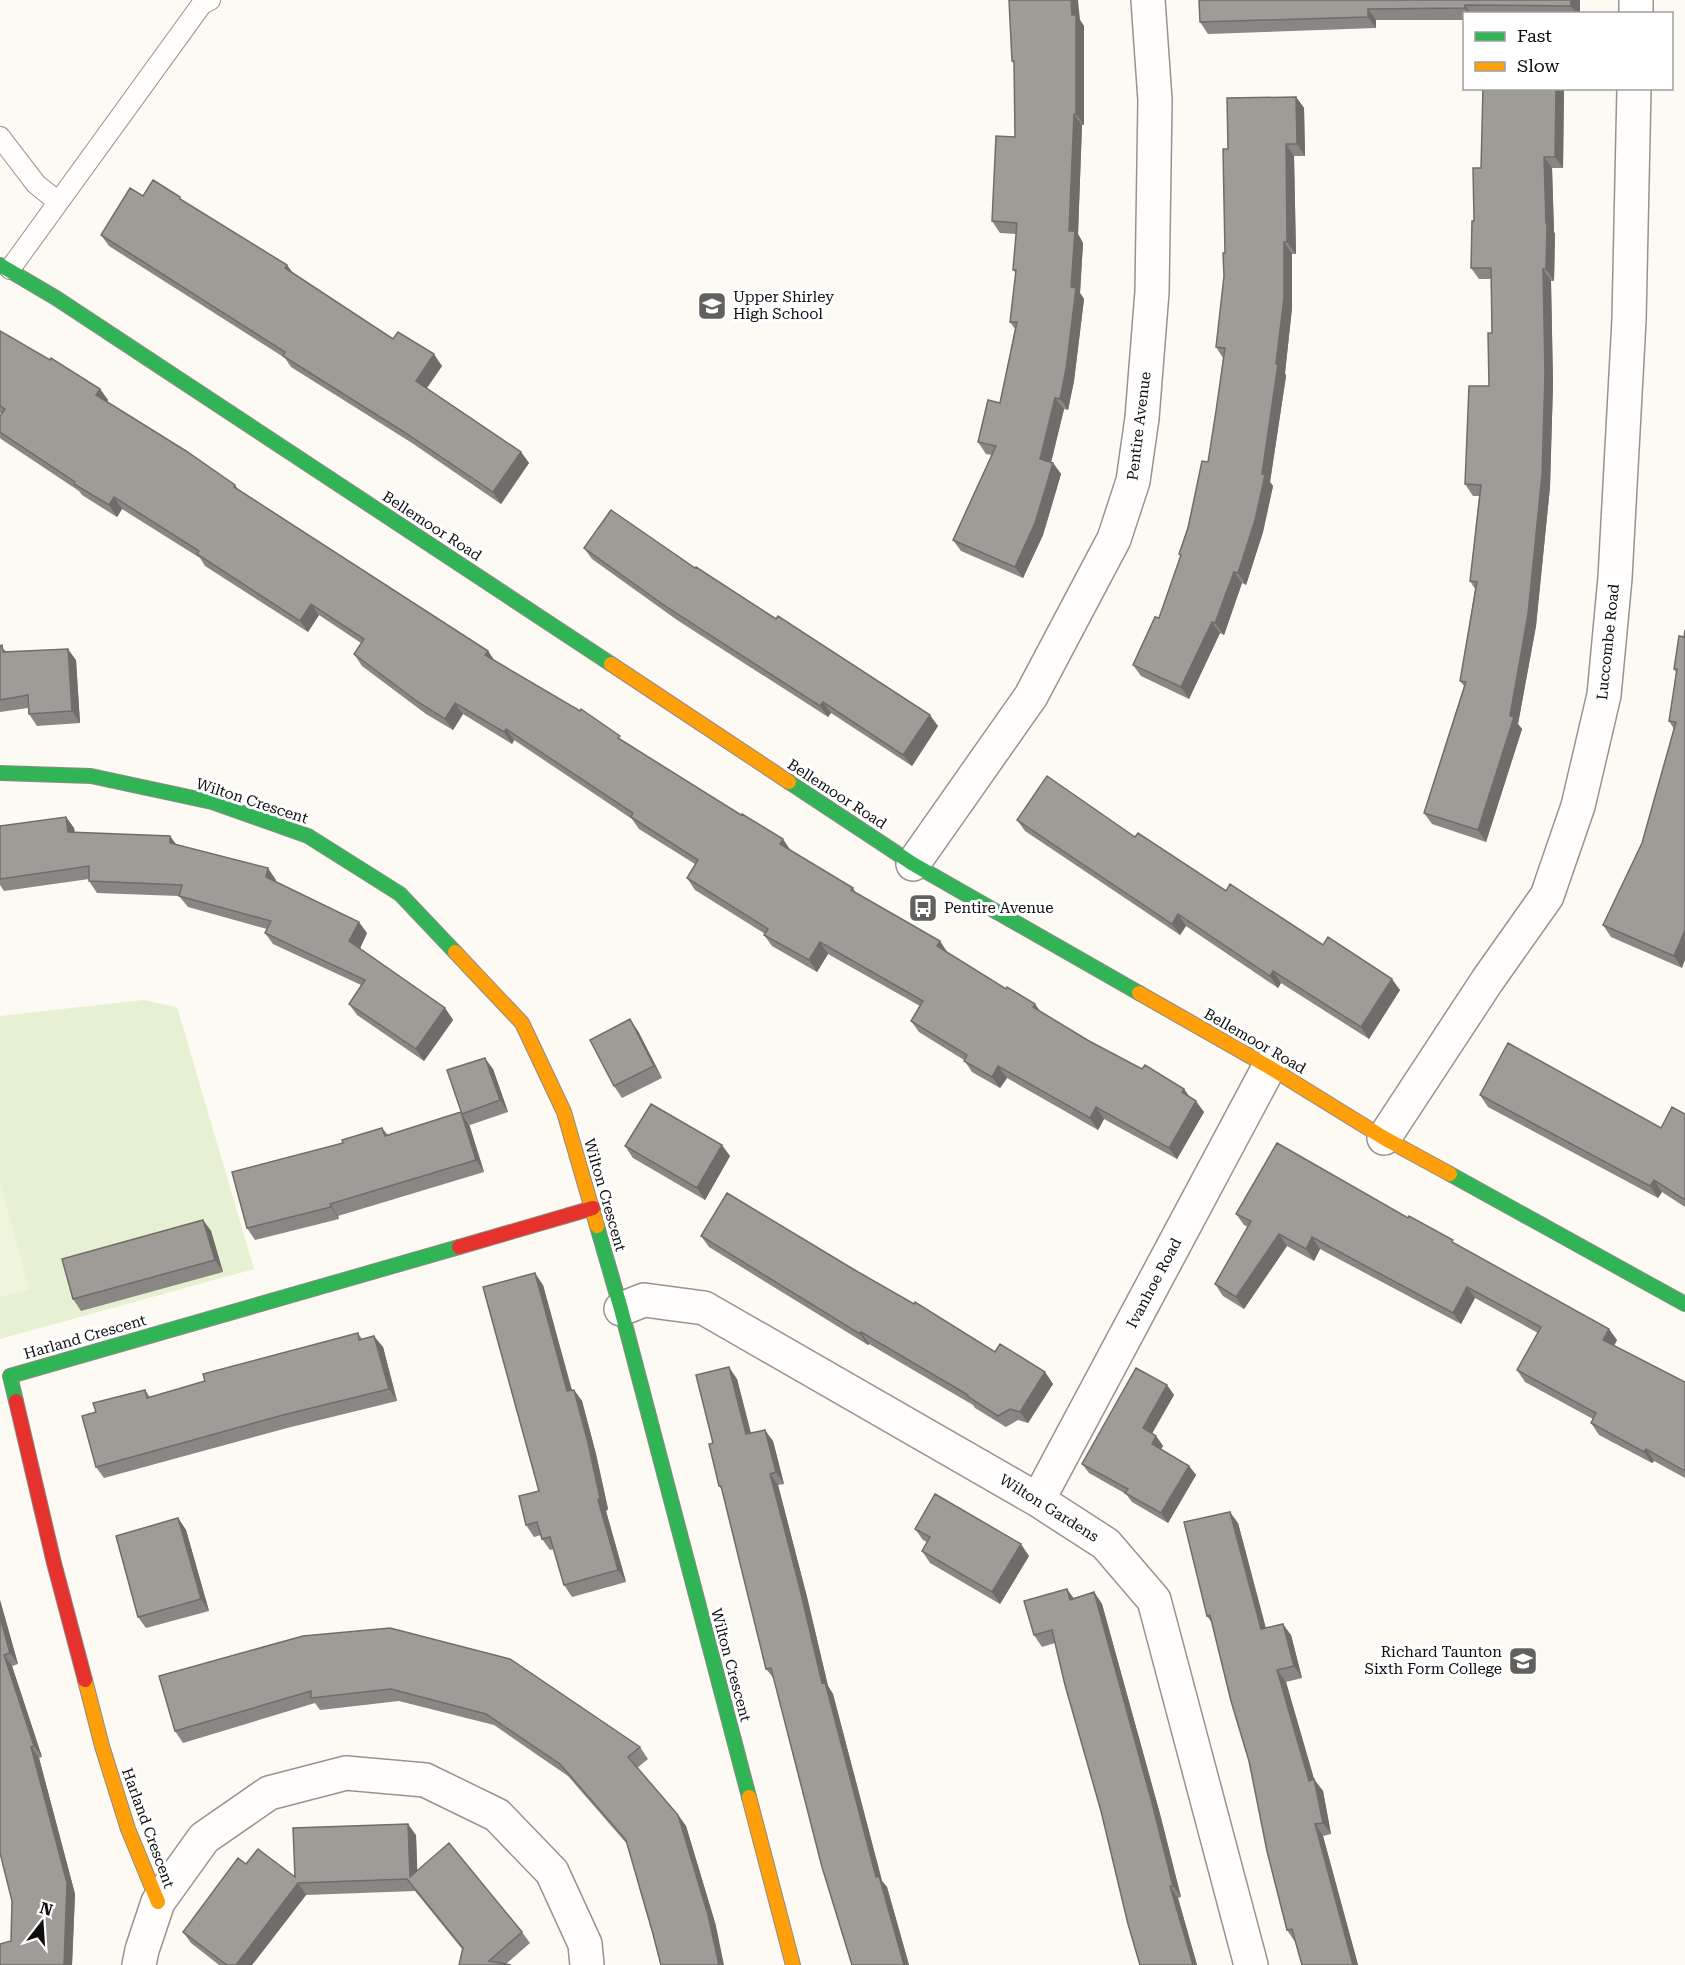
<svg xmlns="http://www.w3.org/2000/svg" width="1685" height="1965" font-family="'Roboto Serif',serif">
  <style>
    .green { fill: #e5f1d2 }
    .pitch { fill: #eff5dc }
    .lines { fill: none; stroke-linecap: round; stroke-linejoin: round }
    .lane-casing { stroke: #959491; stroke-width: 22 }
    .street-casing { stroke: #959491; stroke-width: 36 }
    .fast-casing { stroke: #8c8b87; stroke-width: 16 }
    .slow-casing { stroke: #8c8b87; stroke-width: 16 }
    .jam-casing { stroke: #8c8b87; stroke-width: 16 }
    .lane { stroke: #fffefd; stroke-width: 20 }
    .street { stroke: #fffefd; stroke-width: 33 }
    .fast { stroke: #30b455; stroke-width: 14 }
    .slow { stroke: #ff9f0a; stroke-width: 14 }
    .jam { stroke: #e5322d; stroke-width: 14 }
    .wall { fill: #898683 }
    .shaded-wall { fill: #6f6d6a }
    .building { fill: #9f9c98; stroke: #6f6d6a; stroke-width: 1.5 }
    .labels { text-anchor: middle; stroke-width: 6; stroke-linejoin: round; paint-order: stroke }
    .poi-label { font-size: 15px; fill: #0e0e0e; stroke: #fff; text-anchor: start }
    .street-label { font-size: 15px; fill: #0e0e0e; stroke: #fff }
  </style>
  <rect width="100%" height="100%" fill="#fcfaf2"/>
  <path class="green" d="M143,1000L177,1007L254,1269L0,1339V1016Z"/>
  <path class="pitch" d="M0,1181L29,1289L0,1297Z"/>
  <g class="lines">
    <g class="lane-casing">
      <path id="lane" d="M0,137L36,184L57,201
        M10,269L202,4L210,0"/>
    </g>
    <g class="street-casing">
      <path id="street" d="M1636,14V0
        M913,864L1031,696L1114,539L1133,481L1142,418L1152,292L1155,100L1148,0
        M1384,1138L1487,981L1547,896L1578,806L1604,695L1615,578L1629,320L1634,88
        M621,1309L644,1300L704,1308L1038,1500L1106,1544L1154,1600L1251,1965
        M1038,1500L1269,1067
        M139,1965L142,1950L158,1902L204,1838L269,1793L346,1773L425,1780L497,1815L552,1872L585,1944L587,1965"/>
    </g>
    <g class="fast-casing">
      <path id="fast" d="M0,265L56,298L611,664
        M0,773L91,776L212,802L308,836L400,894L455,952
        M789,782L913,864L1139,993
        M1450,1174L1685,1304
        M597,1226L621,1309L749,1797
        M16,1401L10,1376L459,1247"/>
    </g>
    <g class="slow-casing">
      <path id="slow" d="M611,664L789,782
        M455,952L522,1023L564,1112L597,1226
        M1139,993L1269,1067L1384,1138L1450,1174
        M85,1680L102,1746L128,1829L158,1902
        M749,1797L793,1965"/>
    </g>
    <g class="jam-casing">
      <path id="jam" d="M459,1247L593,1208
        M16,1401L54,1563L85,1680"/>
    </g>
    <use href="#lane" class="lane"/>
    <use href="#street" class="street"/>
    <use href="#fast" class="fast"/>
    <use href="#slow" class="slow"/>
    <use href="#jam" class="jam"/>
  </g>
  <path class="wall" d="M1199,0H1580V14H1464V20H1376V28L1208,34L1200,22Z
    M1080,20L1084,26V125H1082L1078,234L1083,243L1080,293L1084,299L1074,381L1068,410L1064,409L1051,462L1053,463L1061,474L1043,535L1023,578L961,551L953,540L992,455L986,454L978,442L1000,403L1015,329L1010,322L1016,273L1013,270L1016,234L1000,233L992,221L1015,137L1014,64L1012,61Z
    M1483,88H1564L1563,168H1552L1554,232L1555,234L1554,281H1551L1553,384L1550,487L1536,626L1518,724L1522,729L1486,842L1432,824L1424,813L1464,686L1460,681L1475,589L1470,581L1479,496H1473L1465,484L1489,386L1492,333L1491,279H1479L1471,268L1474,221L1481,168Z
    M1296,97L1304,108L1305,156H1294L1296,254H1292V308L1285,373L1286,376L1270,482L1273,486L1263,532L1246,585L1242,583L1224,635L1220,633L1189,699L1141,676L1133,665L1159,618L1181,557L1179,554L1208,462L1216,411L1223,358L1216,347L1224,276L1228,149Z
    M143,196L183,201L287,265L293,274L393,339L442,366L427,388L521,452L529,463L501,504L412,443L291,367L285,358L109,246L101,235Z
    M0,331L100,389L108,400L107,402L235,485L238,489L488,651L494,660L624,742L791,851L853,888L856,893L948,953L1041,1012L1089,1041L1142,1069L1184,1089L1189,1097L1204,1112L1177,1159L1104,1119L1098,1130L1007,1078L1000,1088L972,1072L964,1060L919,1032L911,1021L920,1006L828,954L817,972L772,946L764,935L765,934L695,890L687,878L695,864L639,829L632,819L514,740L512,744L463,714L453,730L426,714L362,666L354,654L361,643L319,615L308,632L205,566L200,558L122,509L117,517L82,495L79,491L1,439L0,438V416L2,414L0,413Z
    M584,548L695,568L938,726L912,766L831,713L828,717L677,620L592,559Z
    M1684,637L1682,968L1611,937L1603,925L1642,843L1674,729L1669,721L1676,672L1674,669Z
    M0,646L7,652L76,660L80,723L37,726L29,714L28,708L0,712Z
    M66,817L74,828L75,833L170,836L176,844L276,880V882L367,933L360,948L445,1008L453,1020L424,1061L357,1015L349,1004L361,985L273,944L265,933L267,929L188,907L179,896L97,893L89,881V879L4,891L0,885V826Z
    M1017,820L1135,837L1226,891L1323,945L1400,990L1369,1039L1281,983L1278,988L1186,926L1180,935L1025,831Z
    M638,1031L662,1078L622,1098L614,1086Z
    M493,1069L508,1112L470,1125L462,1114Z
    M1480,1095L1661,1128L1685,1114V1207L1662,1192L1658,1198L1488,1107Z
    M469,1124L484,1172L338,1216L339,1219L255,1240L247,1228L343,1143L382,1128L388,1135Z
    M625,1146L730,1156L705,1200L633,1158Z
    M1236,1214L1408,1218L1456,1244L1617,1340L1614,1346L1685,1382V1478L1654,1461L1652,1463L1599,1435L1591,1423L1593,1419L1525,1382L1517,1370L1538,1333L1475,1298L1461,1324L1320,1249L1314,1261L1287,1246L1244,1309L1223,1296L1215,1284L1248,1227L1244,1225Z
    M203,1220L211,1231L223,1272L81,1311L73,1299Z
    M701,1236L853,1269L995,1352L1045,1372L1053,1384L1028,1423L1018,1420L1006,1427L975,1408L973,1405L869,1344L868,1345L709,1247Z
    M543,1285L572,1390H574L582,1401L596,1454L608,1509L606,1511L626,1582L572,1597L564,1585L554,1549L550,1550L542,1539L541,1535L534,1537L526,1525L539,1491Z
    M358,1333L362,1339L383,1347L397,1401L291,1427L104,1478L96,1467V1412L145,1390L150,1397L205,1381Z
    M737,1379L751,1433L773,1441L784,1484L778,1485L807,1597L828,1686L833,1694L882,1881L887,1887L909,1965H852L775,1680L766,1669L723,1491L719,1486L713,1443Z
    M1167,1385L1174,1395L1152,1434L1156,1436L1163,1446L1161,1449L1189,1466L1196,1475L1168,1523L1132,1502L1126,1494L1089,1473L1082,1464Z
    M178,1518L186,1530L209,1611L146,1628L138,1617Z
    M1238,1523L1266,1628L1291,1635L1302,1678L1286,1682L1314,1780L1323,1791L1331,1834L1323,1836L1358,1965H1302L1295,1942L1287,1930L1249,1761L1212,1623L1207,1616Z
    M915,1529L1029,1556L1000,1604L930,1563L922,1551L927,1542L923,1540Z
    M1094,1592L1102,1604L1160,1814L1181,1897L1178,1898L1197,1965H1140L1101,1811L1055,1643L1042,1647L1034,1635L1073,1598Z
    M0,1600L18,1664L12,1666L42,1757L39,1758L75,1894L72,1965H0L11,1941L12,1901Z
    M303,1636L640,1747L648,1759L637,1768L678,1815L686,1826L716,1926L653,1934L627,1844L568,1776L494,1725L399,1701L320,1710L315,1703L183,1743L175,1731Z
    M416,1835L417,1870L522,1932L530,1943L506,1964L459,1965L462,1949L415,1891L306,1895L252,1965H219L191,1943L183,1932L246,1864L295,1877Z"/>
  <path class="shaded-wall" d="M1071,0H1078L1080,20L1084,26V125L1076,114Z
    M1571,0H1580V14H1577L1571,6Z
    M1465,5L1471,14H1468L1465,8Z
    M1368,9L1376,20V28L1368,17Z
    M1556,88H1564L1563,168L1555,157Z
    M1296,97L1304,108L1305,156L1297,144Z
    M1074,114L1082,125L1078,234L1083,243L1080,293L1084,299L1074,381L1068,410L1060,399L1071,287L1069,231Z
    M1286,144L1294,156L1296,254L1287,242Z
    M1544,157L1552,168L1554,232L1555,234L1554,281L1546,269Z
    M1284,242L1292,254V308L1285,373L1286,376L1270,482L1273,486L1263,532L1246,585L1238,573L1262,474L1276,364Z
    M287,265L295,276L285,268Z
    M1543,269L1551,281L1553,384L1550,487L1536,626L1518,724L1522,729L1486,842L1478,830L1510,716Z
    M434,354L442,366L424,392L416,381Z
    M100,389L108,400L104,407L96,395Z
    M1055,398L1064,409L1049,471L1040,459Z
    M521,452L529,463L501,504L493,492Z
    M1053,463L1061,474L1043,535L1023,578L1015,567Z
    M114,497L122,509L117,517L109,505Z
    M1234,572L1242,583L1224,635L1215,623Z
    M311,604L319,615L308,632L300,621Z
    M1212,622L1220,633L1189,699L1181,687Z
    M68,649L76,660L80,723L72,711Z
    M488,651L496,663L485,655Z
    M823,702L831,713L828,717L820,706Z
    M455,703L463,714L453,730L445,719Z
    M930,715L938,726L912,766L903,755Z
    M506,729L514,740L512,744L504,732Z
    M66,817L74,828L76,844L68,832Z
    M170,836L178,848L170,843Z
    M783,839L791,851L780,844Z
    M268,868L276,880L274,888L266,877Z
    M1178,914L1186,926L1180,935L1172,924Z
    M359,922L367,933L358,953L349,941Z
    M1685,930V960L1682,968L1674,956Z
    M940,941L948,953L937,946Z
    M820,942L828,954L817,972L809,960Z
    M1273,971L1281,983L1278,988L1270,976Z
    M1392,979L1400,990L1369,1039L1361,1027Z
    M1035,1004L1043,1015L1033,1007Z
    M445,1008L453,1020L424,1061L416,1049Z
    M630,1019L638,1031L662,1078L654,1066Z
    M485,1058L493,1069L508,1112L500,1100Z
    M998,1066L1007,1078L1000,1088L992,1077Z
    M1184,1089L1192,1100L1182,1092Z
    M1196,1101L1204,1112L1177,1159L1169,1148Z
    M1096,1107L1104,1119L1098,1130L1090,1118Z
    M461,1112L469,1124L484,1172L476,1160Z
    M722,1145L730,1156L705,1200L697,1188Z
    M1654,1180L1662,1192L1658,1198L1650,1186Z
    M330,1204L338,1216L339,1219L331,1207Z
    M203,1220L211,1231L223,1272L215,1260Z
    M1279,1234L1287,1246L1244,1309L1236,1297Z
    M1312,1237L1320,1249L1314,1261L1306,1249Z
    M535,1273L543,1285L575,1403L567,1391Z
    M1467,1287L1475,1298L1461,1324L1453,1313Z
    M1609,1329L1617,1340L1611,1351L1603,1340Z
    M861,1332L869,1344L868,1345L860,1334Z
    M374,1336L383,1347L397,1401L389,1389Z
    M729,1367L737,1379L754,1446L746,1434Z
    M1045,1372L1053,1384L1028,1423L1020,1412Z
    M1167,1385L1174,1395L1149,1438L1143,1428Z
    M574,1390L582,1401L596,1454L608,1509L606,1511L626,1582L618,1570L598,1500Z
    M765,1430L773,1441L784,1484L776,1472Z
    M1156,1436L1163,1446L1158,1454L1152,1444Z
    M1646,1449L1654,1461L1652,1463L1644,1452Z
    M1189,1466L1196,1475L1168,1523L1161,1513Z
    M770,1474L778,1485L807,1597L828,1686L833,1694L882,1881L887,1887L909,1965H904L876,1877L822,1683Z
    M1230,1512L1238,1523L1269,1641L1261,1629Z
    M178,1518L186,1530L209,1611L201,1599Z
    M1021,1544L1029,1556L1000,1604L992,1592Z
    M1067,1589L1075,1600H1070Z
    M1094,1592L1102,1604L1160,1814L1181,1897L1173,1886Z
    M0,1600L18,1664L10,1653L0,1617Z
    M1283,1624L1291,1635L1302,1678L1294,1666Z
    M4,1655L12,1666L42,1757L34,1746Z
    M1277,1670L1286,1682L1317,1789L1314,1779L1323,1791L1331,1834L1323,1823L1309,1781Z
    M31,1747L39,1758L75,1894L72,1965H64Z
    M678,1815L686,1826L716,1926L724,1965H719Z
    M408,1824L416,1835L418,1888L410,1877Z
    M1315,1824L1323,1836L1358,1965H1353Z
    M298,1883L306,1895L252,1965H236Z
    M1170,1886L1178,1898L1197,1965H1193Z"/>
  <path class="building" d="M1009,0H1071L1072,15H1076V114H1074L1069,231H1075L1071,287L1076,288L1066,369L1060,399L1055,398L1040,459L1053,463L1035,523L1015,567L953,540L996,446L978,442L988,400L1000,403L1017,322H1010L1016,270H1013L1017,223L992,221L996,136L1015,137L1014,61H1012Z
    M1199,0H1571V6L1465,5V8L1368,9V17L1200,22Z
    M1483,88H1556L1555,157H1544L1546,223H1547L1546,269H1543L1545,373L1542,475L1528,614L1510,716L1514,717L1478,830L1424,813L1466,682L1460,681L1477,582L1470,581L1481,485L1465,484L1469,386H1489L1488,333H1492L1491,268H1471L1472,221H1474L1473,168H1481Z
    M1296,97L1297,144H1286L1287,242H1284V297L1276,364H1278L1262,474L1265,475L1255,520L1238,573L1234,572L1215,623L1212,622L1181,687L1133,665L1155,617L1159,618L1181,555L1179,554L1188,528L1202,461L1208,462L1216,411L1225,348L1216,347L1224,276L1223,253H1225L1223,149H1228L1227,98Z
    M153,180L180,197V199L287,265L285,268L393,339L398,332L434,354L416,381L521,452L493,492L404,432L283,356L285,352L101,235L130,188L143,196Z
    M0,331L50,360L51,358L100,389L96,395L186,451L235,485L234,487L488,651L485,655L580,711L581,709L620,736L618,738L741,815L742,814L783,839L780,844L853,888L851,890L940,941L937,946L1006,989L1007,987L1035,1004L1033,1007L1089,1041L1142,1069L1145,1065L1184,1089L1182,1092L1196,1101L1169,1148L1096,1107L1090,1118L998,1066L992,1077L964,1061L967,1055L911,1021L923,1001L820,942L809,960L764,935L768,929L687,878L698,860L631,817L633,813L506,729L504,732L455,703L445,719L418,702L354,654L364,639L311,604L300,621L197,554L199,551L114,497L109,505L74,484L75,482L0,432V416L5,409L0,406Z
    M611,510L695,568L696,567L776,619L778,616L930,715L903,755L823,702L820,706L668,608L584,548Z
    M1685,630V930L1674,956L1603,925L1642,843L1676,722L1669,721L1677,669H1674L1679,636L1684,637Z
    M2,645L3,652L68,649L72,711L29,714L28,695L0,700V646Z
    M1047,776L1135,837L1138,833L1226,891L1230,884L1323,945L1328,937L1392,979L1361,1027L1273,971L1270,976L1178,914L1172,924L1017,820Z
    M66,817L68,832L170,836V843L268,868L266,877L359,922L349,941L445,1008L416,1049L349,1004L365,980L265,933L271,921L179,896L182,885L89,881V866L0,879V826Z
    M630,1019L654,1066L614,1086L590,1040Z
    M1508,1043L1661,1128L1672,1107L1685,1114V1200L1654,1180L1650,1186L1480,1095Z
    M485,1058L500,1100L462,1114L447,1070Z
    M651,1104L722,1145L697,1188L625,1146Z
    M461,1112L476,1160L330,1204L331,1207L247,1228L232,1172L343,1143L342,1140L382,1128L385,1136Z
    M1277,1143L1408,1218L1409,1216L1453,1240L1452,1242L1609,1329L1603,1340L1685,1382V1471L1646,1449L1644,1452L1591,1423L1596,1413L1517,1370L1541,1327L1467,1287L1453,1313L1312,1237L1306,1249L1279,1234L1236,1297L1215,1284L1251,1221L1236,1214Z
    M727,1193L853,1269L914,1304L915,1302L995,1352L1000,1344L1045,1372L1020,1412L1010,1409L998,1416L967,1396L968,1395L861,1332L860,1334L701,1236Z
    M203,1220L215,1260L73,1299L62,1259Z
    M535,1273L567,1391L574,1390L588,1443L600,1498L598,1500L618,1570L564,1585L550,1537L542,1539L537,1522L526,1525L519,1496L539,1491L483,1287Z
    M358,1333L359,1340L374,1336L389,1389L283,1415L96,1467L82,1416L96,1412L93,1403L145,1390L147,1398L205,1381L203,1374Z
    M729,1367L746,1434L765,1430L776,1472L770,1474L799,1585L822,1683L825,1682L876,1877L879,1876L904,1965H852L822,1867L771,1668L766,1669L721,1486H719L709,1444L713,1443L696,1375Z
    M1136,1368L1167,1385L1143,1428L1156,1436L1152,1444L1189,1466L1161,1513L1125,1493L1128,1489L1082,1464Z
    M935,1494L1021,1544L992,1592L922,1551L930,1537L915,1529Z
    M1230,1512L1261,1629L1283,1624L1294,1666L1277,1670L1309,1781L1314,1779L1323,1823L1315,1824L1353,1965H1302L1292,1929L1287,1930L1267,1851L1249,1761L1231,1701L1210,1615L1207,1616L1184,1522Z
    M178,1518L201,1599L138,1617L116,1536Z
    M1067,1589L1070,1600L1094,1592L1152,1803L1173,1886H1170L1193,1965H1140L1128,1924L1101,1811L1065,1685L1052,1630L1034,1635L1024,1601Z
    M0,1617L10,1653L4,1655L34,1746L31,1747L67,1883L64,1965H0V1944L11,1941L12,1901L0,1853Z
    M390,1628L510,1659L640,1747L628,1757L678,1815L708,1915L719,1965H661L653,1934L626,1840L560,1764L486,1714L391,1689L311,1698V1691L175,1731L159,1676L303,1636Z
    M408,1824L410,1877L449,1843L522,1932L489,1961L511,1965H459L463,1948L407,1879L298,1883L236,1965H227L183,1932L238,1858L246,1864L258,1849L295,1877L293,1828Z"/>
  <defs>
    <g id="school-square" transform="scale(1.5)"><rect x="-9" y="-9" width="18" height="18" rx="4" fill="#61615e" stroke="#fff"/><path d="M0-5L7-2L0 1L-7-2ZM-4 1L0 2.5L4 1V4Q0 6-4 4Z" fill="#fff"/></g>
    <g id="bus-square" transform="scale(1.5)"><rect x="-9" y="-9" width="18" height="18" rx="4" fill="#61615e" stroke="#fff"/><path d="M-5-6H5V4H4V6H2V4H-2V6H-4V4H-5ZM-3.5-4V0h7V-4ZM-3.5 1.2v1.5H-2V1.2ZM2 1.2v1.5H3.5V1.2Z" fill="#fff"/></g>
    <g id="university-square" transform="scale(1.5)"><rect x="-9" y="-9" width="18" height="18" rx="4" fill="#61615e" stroke="#fff"/><path d="M0-5L7-2L0 1L-7-2ZM-4 1L0 2.5L4 1V4Q0 6-4 4Z" fill="#fff"/></g>
  </defs>
  <g fill-rule="evenodd">
    <use href="#school-square" x="712" y="306"/>
    <use href="#bus-square" x="923" y="908"/>
    <use href="#university-square" x="1523" y="1661"/>
  </g>
  <g class="labels">
    <g class="poi-label">
      <text x="733" y="302">Upper Shirley<tspan x="733" dy="17">High School</tspan></text>
      <text x="944" y="913">Pentire Avenue</text>
      <text x="1502" y="1657" text-anchor="end">Richard Taunton<tspan x="1502" dy="17">Sixth Form College</tspan></text>
    </g>
    <g class="street-label">
      <text transform="translate(1139 426) rotate(-83)" y="5">Pentire Avenue</text>
      <text transform="translate(432 526) rotate(33)" y="5">Bellemoor Road</text>
      <text transform="translate(1608 642) rotate(-84)" y="5">Luccombe Road</text>
      <text transform="translate(837 794) rotate(33)" y="5">Bellemoor Road</text>
      <text transform="translate(252 801) rotate(18)" y="5">Wilton Crescent</text>
      <text transform="translate(1255 1041) rotate(30)" y="5">Bellemoor Road</text>
      <text transform="translate(605 1195) rotate(74)" y="5">Wilton Crescent</text>
      <text transform="translate(1154 1283) rotate(-62)" y="5">Ivanhoe Road</text>
      <text transform="translate(85 1337) rotate(-16)" y="5">Harland Crescent</text>
      <text transform="translate(1049 1508) rotate(32)" y="5">Wilton Gardens</text>
      <text transform="translate(731 1665) rotate(75)" y="5">Wilton Crescent</text>
      <text transform="translate(148 1828) rotate(70)" y="5">Harland Crescent</text>
    </g>
  </g>
  <rect x="1463" y="12" width="210" height="78" fill="#ffffff" stroke="#9f9f9f" stroke-width="1.5"/>
  <rect x="1475" y="32" width="30" height="9" fill="#30b455" stroke="#9f9f9f" stroke-width="1.5"/>
  <text x="1517" y="42" font-size="18" fill="#0e0e0e">Fast</text>
  <rect x="1475" y="62" width="30" height="9" fill="#ff9f0a" stroke="#9f9f9f" stroke-width="1.5"/>
  <text x="1517" y="72" font-size="18" fill="#0e0e0e">Slow</text>
  <g transform="translate(42 1923) rotate(17)" stroke="#ffffff" stroke-width="4.5" paint-order="stroke">
  <path d="M0-4.5L10 22L0 15L-10 22Z" fill="#0e0e0e"/>
  <text y="-9" font-size="16" font-weight="bold" text-anchor="middle" fill="#0e0e0e">N</text>
  </g>
</svg>
